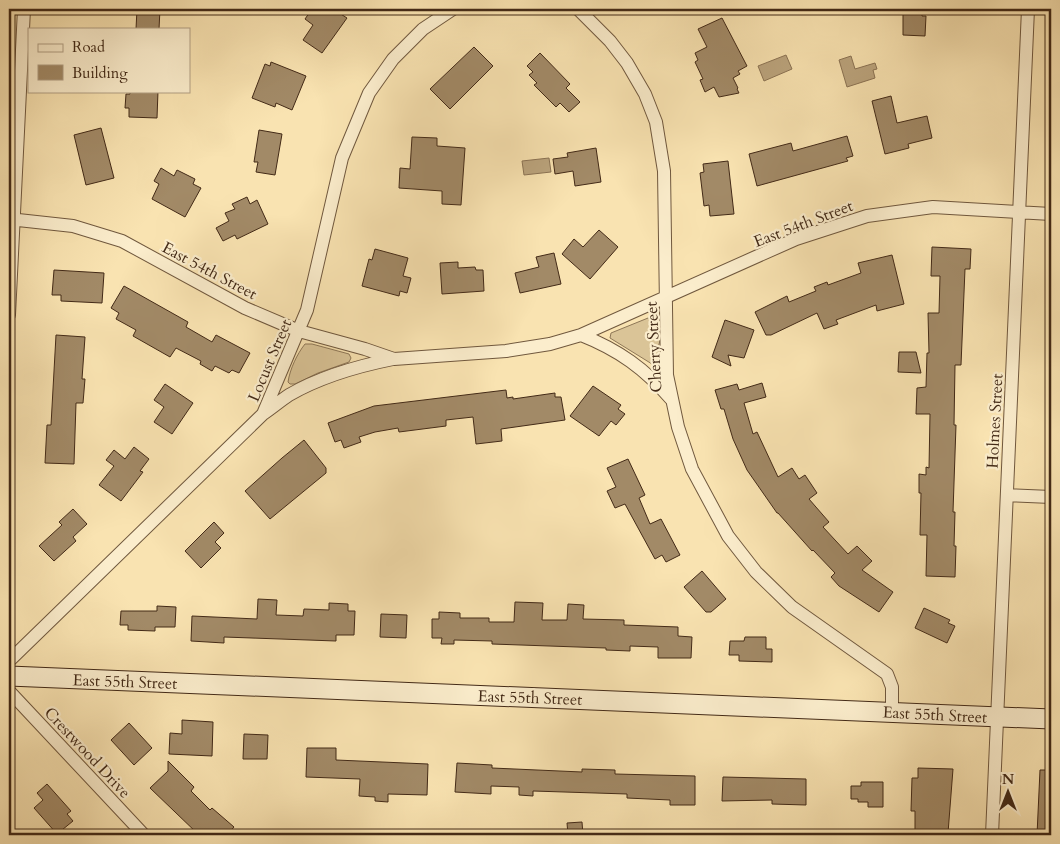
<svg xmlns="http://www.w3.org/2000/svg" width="1060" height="844" font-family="Cardo,serif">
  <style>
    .green { fill: #dac497; stroke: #8e7757 }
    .water { fill: #bba47d; stroke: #8b7354 }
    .building { fill: #a28a67; stroke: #432a17 }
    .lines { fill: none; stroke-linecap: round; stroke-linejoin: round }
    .minor-casing { stroke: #70583e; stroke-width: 14 }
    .secondary-casing { stroke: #432a17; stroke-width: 21 }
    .minor { stroke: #fbedcc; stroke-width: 12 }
    .secondary { stroke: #fbedcc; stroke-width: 19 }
    .labels { text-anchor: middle; stroke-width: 4.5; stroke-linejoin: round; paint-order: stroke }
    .street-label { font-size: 16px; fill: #432a17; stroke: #fbedcc }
  </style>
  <rect width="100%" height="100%" fill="#f9e3b1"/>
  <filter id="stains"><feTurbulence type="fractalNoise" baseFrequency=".004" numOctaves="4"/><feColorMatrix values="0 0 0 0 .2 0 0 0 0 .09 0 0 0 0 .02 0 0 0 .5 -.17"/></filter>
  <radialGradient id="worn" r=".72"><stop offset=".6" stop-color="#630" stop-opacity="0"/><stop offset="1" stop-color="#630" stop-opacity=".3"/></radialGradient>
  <path class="green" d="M653,316H660L662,333L658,348V361L655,364H652L610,338L611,333Z
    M305,344H312L349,354L351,358L349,362L318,373L295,384H290L288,382C290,369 297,354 305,344Z"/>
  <path class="water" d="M786,55L792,69L764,81L758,66Z
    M851,56L855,69L875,63L877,69L873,70L875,78L847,87L839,60Z
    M549,158L551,172L524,175L522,161Z"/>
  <path class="building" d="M137,9H160L159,29H136Z
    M312,9H317L325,14L330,9H333L347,18L322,53L303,40L313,25L305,19Z
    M903,9H922V16H926L925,36L903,35Z
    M722,18L747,66L738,71L740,74L733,78L738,88L737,89L739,93L719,97L714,87L705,92L700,80L703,79L695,62L698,60L695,53L707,47L698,29Z
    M474,47L493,66L450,109L430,89Z
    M540,53L570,84L566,88L580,102L569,112L560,103L556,107L534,85L537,83L529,75L533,72L527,66Z
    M271,62L306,76L292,110L276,103L275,107L252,98L265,64L270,66Z
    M130,91H158L157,118L129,117V108H125L126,94H130Z
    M891,96L897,123L927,116L932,138L908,144L909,148L885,154L872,101Z
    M101,128L114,178L86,185L74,135Z
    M259,130L282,134L275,175L256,172L258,162H254Z
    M847,136L853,156L846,158L848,161L757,186L749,154L791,143L793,151Z
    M412,137L437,138V146L465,148L461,205L442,204V191L399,188L400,168L410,169Z
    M596,148L601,182L575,186L573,171L555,174L553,159L568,157L567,153Z
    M728,161L734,214L710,216L709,205L704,206L700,173L704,172L703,164Z
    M161,168L174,176L177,170L195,179L193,184L201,188L185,217L152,199L159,184L154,181Z
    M247,197L250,204L257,200L268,224L237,239L235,235L223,241L216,228L229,221L225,213L235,209L232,204Z
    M599,230L618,247L590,279L562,254L574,239L583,247Z
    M932,247L971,249L970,269H965L961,365H955L954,425H956L953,512H955L954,546H956L955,577L926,576L927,535H920L921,493H919V474L926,475V467L929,468L930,414H916L917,388L926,387L927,353H929L928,313H939L940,276H931Z
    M375,249L408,258L403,276L411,278L407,293L400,291L399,296L362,286L369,259L372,260Z
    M554,253L561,284L520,293L515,273L539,267L536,257Z
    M892,255L904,304L877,311L876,305L836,320L838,324L824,329L817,313L771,335H766L755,312L787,296L789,302L816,291L814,287L827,282L828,285L861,273L858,263Z
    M458,262V268L475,267L476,270H483L484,291L442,294L440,263Z
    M54,270L104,273L102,303L61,301V295H52Z
    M124,286L188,322L186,327L212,342L216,335L250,353L239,373L232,370L229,373L215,366L212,371L200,364L201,361L176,348L170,357L133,336L136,330L116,319L119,313L111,308Z
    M725,320L754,330L744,358L728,355L731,366L712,357Z
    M56,335L85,337L82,379H85L83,403H76L74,464L45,463L47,425H51Z
    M899,352H916L921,373L898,372Z
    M762,383L766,397L744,403L753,434L757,432L778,477L792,468L799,479L805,475L817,493L809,499L829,522L823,527L848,554L857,546L872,561L862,570L893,592L879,612L839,586L831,577L835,573L813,550L812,551L778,513H777L747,470L733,439L724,409H721L715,390L737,384L739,390Z
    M165,384L193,403L172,434L154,422L164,407L154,400Z
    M593,386L621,405L618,409L625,414L616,425L611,421L599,436L570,416Z
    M506,390L507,398L513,397V399L555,393V397H561L565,420L501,429L502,441L476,444L473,417L446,420V426L399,432L398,428L375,432L359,437L361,442L344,448L341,440L335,442L328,423L374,406Z
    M304,440L326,468V473L270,519L245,491L282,458Z
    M134,447L149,459L140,471L143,472L121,501L99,485L114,466L106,460L114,450L125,459Z
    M628,459L645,495L639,498L650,524L661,519L680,555L666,562L662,555L655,559L625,504L615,508L607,491L616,487L607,468Z
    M73,509L87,524L73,537L76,541L54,561L39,546L62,525L59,522Z
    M214,522L224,533L215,542L221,548L201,568L185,551Z
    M702,571L726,599L711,612H706L684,587Z
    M258,599L277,600L276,615L303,616L304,609L329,610V603L348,604V611H355L354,635H336V641L224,637V643L191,641L192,616L257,619Z
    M515,602L543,603L542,620H567L568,604L584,605L583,619L624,620V625L678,627V636L692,637L691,658H658V647L630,646V651L606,650V648L492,644V641L454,640V644H441L442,638H432V619H439V612L460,613V618H489V622H514Z
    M157,606L176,607L175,627H155V631L128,630V625H120L121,611H157Z
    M924,608L950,620L948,623L955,626L947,643L915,628Z
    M381,614L407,615L406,638L380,637Z
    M745,637H766V649H772V662L739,661V655H729L730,641H744Z
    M182,720L213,722L212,756L169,754L170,733L182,734Z
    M129,723L152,748L134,765L111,740Z
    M244,734L268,735L267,759H243Z
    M307,748H336V760L428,764L427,795L388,794V802L375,801V797L359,796L360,779L306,777Z
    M168,761L194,787L191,791L210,810L212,808L234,827L227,835H199L150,788L168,771Z
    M457,763L492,765V768L582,772V769L615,770V774L695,776V805H670V800L627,798V794L533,791V796L519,795V787L491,786V794L455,792Z
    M918,768L953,769L948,833L915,831V811H911L912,778H918Z
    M1040,770H1051V835H1037Z
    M723,777L806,779V805L772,804V800L722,801Z
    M861,782H883V807H868V802H858V799H851V786H861Z
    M47,784L71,811L67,814L73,821L57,834L34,808L43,800L37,793Z
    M582,822L583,835H568L567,823Z"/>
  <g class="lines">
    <g class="minor-casing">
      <path id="minor" d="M578,9L610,41L627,63L645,94L656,122L664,171L667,375L678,427L692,469L728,536L756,572L792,607L887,674L892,687V712
        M9,219L73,226L122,241L245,308L299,331L365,349L394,359L506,351L550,344L581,335L796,239L867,216L933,207L1051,214
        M9,315L24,9
        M581,335C619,350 645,369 671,399
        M263,414C272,408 280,401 289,395C320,377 358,366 393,359
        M1007,495L1051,497
        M9,661L263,414L307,310L342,158L369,93L393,59L423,29L453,9
        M9,691L144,835
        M992,835L1028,9"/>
    </g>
    <g class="secondary-casing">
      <path id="secondary" d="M9,676L1051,719"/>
    </g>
    <use href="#minor" class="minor"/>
    <use href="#secondary" class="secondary"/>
  </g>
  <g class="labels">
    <g class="street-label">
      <text transform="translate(803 223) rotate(-21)" y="6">East 54th Street</text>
      <text transform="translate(210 270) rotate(28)" y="6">East 54th Street</text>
      <text transform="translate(653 347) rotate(-93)" y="6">Cherry Street</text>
      <text transform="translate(269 360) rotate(-67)" y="6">Locust Street</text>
      <text transform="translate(994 421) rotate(-87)" y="6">Holmes Street</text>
      <text transform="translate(125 681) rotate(2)" y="6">East 55th Street</text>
      <text transform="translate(530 697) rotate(2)" y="6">East 55th Street</text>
      <text transform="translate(935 714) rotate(3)" y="6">East 55th Street</text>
      <text transform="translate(88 752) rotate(47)" y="6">Crestwood Drive</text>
    </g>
  </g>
  <rect width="1060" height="844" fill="none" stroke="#f9e3b1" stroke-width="30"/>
  <rect x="10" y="10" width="1040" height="824" fill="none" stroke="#432a17" stroke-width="2.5"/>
  <rect x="15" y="15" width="1030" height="814" fill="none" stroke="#432a17"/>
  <rect x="28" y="28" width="162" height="65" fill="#fbedcc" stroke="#b19f84"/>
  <rect x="38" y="44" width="25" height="8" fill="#fbedcc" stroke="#b19f84"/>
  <text x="72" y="52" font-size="15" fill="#432a17">Road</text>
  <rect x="38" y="65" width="25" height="15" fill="#a28a67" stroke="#b19f84"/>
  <text x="72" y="78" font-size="15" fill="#432a17">Building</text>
  <g transform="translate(1008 792)" stroke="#fbedcc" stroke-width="4" paint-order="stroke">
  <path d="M0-4L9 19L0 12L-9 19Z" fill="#432a17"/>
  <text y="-8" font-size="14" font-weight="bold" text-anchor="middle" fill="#432a17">N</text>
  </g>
  <rect width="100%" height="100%" filter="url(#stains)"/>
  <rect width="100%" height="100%" fill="url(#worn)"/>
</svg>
